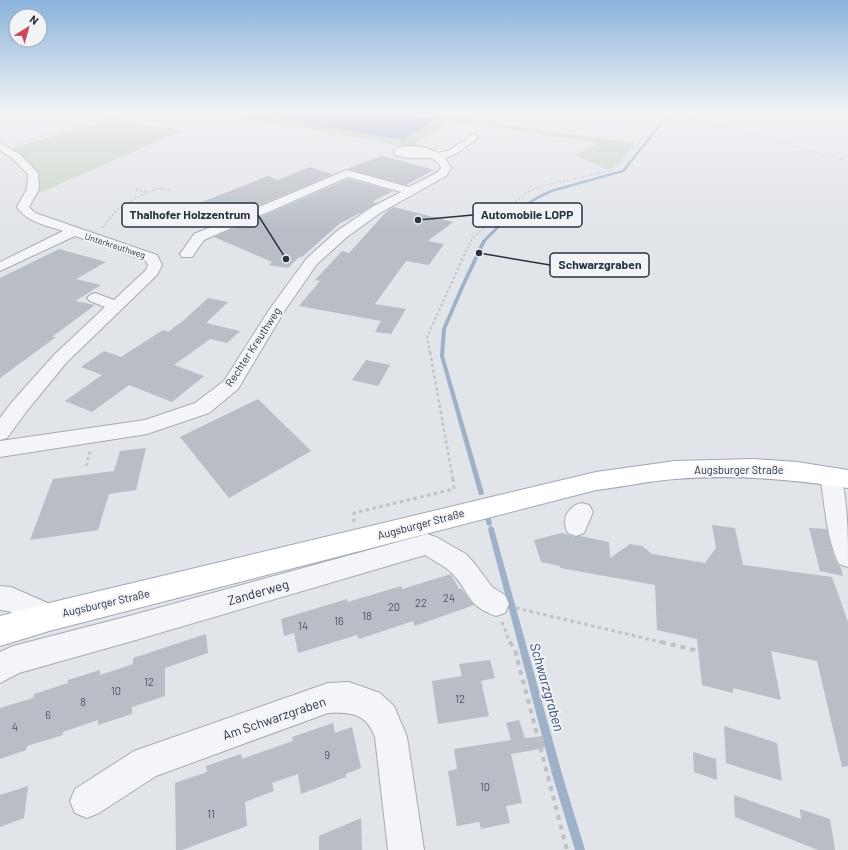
<svg xmlns="http://www.w3.org/2000/svg" width="848" height="850" font-family="Barlow,sans-serif">
  <style>
    .green { fill: #c6d3c2 }
    .water { fill: #9db1c9 }
    .lines { fill: none; stroke-linecap: round; stroke-linejoin: round }
    .stream { fill: #9db1c9; fill-rule: evenodd }
    .building { fill: #b8bdc6 }
    .minor-casing { stroke: #a6abb3; stroke-width: 2 }
    .major-casing { stroke: #a0a8b5; stroke-width: 2 }
    .path-far5 { stroke: #bfc2c8; stroke-width: 1; stroke-dasharray: 1.5 1.5; stroke-linecap: butt }
    .path-far4 { stroke: #bfc2c8; stroke-width: 1.5; stroke-dasharray: 2 2; stroke-linecap: butt }
    .path-far3 { stroke: #bfc2c8; stroke-width: 2; stroke-dasharray: 2.5 2.5; stroke-linecap: butt }
    .path-far2 { stroke: #bfc2c8; stroke-width: 2.5; stroke-dasharray: 3 3; stroke-linecap: butt }
    .path-far1 { stroke: #bfc2c8; stroke-width: 3; stroke-dasharray: 3.5 3.5; stroke-linecap: butt }
    .path { stroke: #bfc2c8; stroke-width: 4; stroke-dasharray: 5 5; stroke-linecap: butt }
    .minor { fill: #f4f5f8; fill-rule: evenodd }
    .major { fill: #fff; fill-rule: evenodd }
    .labels { text-anchor: middle; stroke-width: 4; stroke-linejoin: round; paint-order: stroke }
    .far-street-label { font-size: 9px; fill: #293241; stroke: #f1f3f7 }
    .street-label { font-size: 11px; fill: #293241; stroke: #f1f3f7 }
    .near-number-label { font-size: 11px; fill: #4d5562 }
    .near-street-label { font-size: 13px; fill: #293241; stroke: #f1f3f7 }
    .near-water-label { font-size: 14px; font-style: italic; fill: #345074; stroke: #f1f3f7 }
    .leader { fill: none; stroke: #293241; stroke-width: 1.5 }
    .callout-dot { fill: #293241; stroke: #f1f3f7; stroke-width: 1.5 }
    .callout { fill: #f1f3f7; stroke: #293241; stroke-width: 1.5 }
    .callout-label { font-size: 12px; text-anchor: middle; font-weight: bold; fill: #293241 }
  </style>
  <rect width="100%" height="100%" fill="#e1e4e9"/>
  <path class="green" d="M238,111H270L253,113L403,140L437,119L380,111H412L635,143L619,164L608,170L576,155L598,143L450,121L413,146L399,145L227,116Z
    M597,111H655L638,116Z
    M114,119L181,131L39,193C37,166 33,164 11,150L14,147Z"/>
  <path class="water" d="M270,111H380L437,119L403,140L251,114Z"/>
  <g class="lines">
    <path class="stream" d="M672,111H675L669,115L624,172L552,192L536,200L504,223L486,241L466,283L446,329L444,356L484,493L483,495H479L440,356L442,329L462,283L482,241L502,221L534,198L550,190L622,170L667,115Z
      M488,515L490,516L492,523L491,525L489,526L487,525L485,518L486,516Z
      M491,526L493,527L494,529L562,774L585,850H575L552,774L488,529L489,527Z"/>
  </g>
  <path class="building" d="M381,156L402,161L434,170L406,185L347,169Z
    M309,167L332,174L341,171L214,224L191,215L210,207L197,204L268,176L278,180Z
    M348,179L393,191L372,202L377,203L362,212L339,224L302,257H299L288,268L269,265L272,262L214,237Z
    M394,207L453,222L428,241L444,244L429,265L406,261L375,304L406,309L391,334L375,332L381,321L299,306L320,281L315,280L342,251L349,253L388,210Z
    M59,249L106,262L76,279L101,285L75,301L95,305L52,337H56L0,378V278Z
    M208,298L228,302L206,323L240,331L227,343L210,339L174,365L204,376L172,402L129,385L92,412L65,401L102,375L81,367L104,351L121,357L163,330L168,332L184,320Z
    M366,360L390,365L378,386L352,380Z
    M258,399L311,451L229,498L180,437Z
    M146,448L136,490L109,494L98,530L30,540L53,479L114,471L120,451Z
    M712,525L735,528L743,565L832,577L848,622V766L842,767L817,661L771,651L781,700L733,688V693L702,685L697,639L657,630L655,585L560,568V566L541,562L534,540L562,533L575,537L580,536L609,542L610,558L630,544L642,546L652,554L705,563L716,548Z
    M809,528L827,529L833,554L838,565L840,566L843,576L820,571Z
    M451,574L459,589L461,588L474,605L415,626L413,621L359,639L357,635L298,653L294,633L284,636L281,619L347,599L348,602L401,586L402,589Z
    M206,634L208,653L165,668V696L132,707V714L98,725V720L63,732V735L27,746L26,750L0,759V708L33,698L34,694L68,683V680L100,670V675L133,664V658Z
    M490,660L495,678L481,681L489,716L438,724L432,681L462,676L459,664Z
    M519,720L525,738L543,736L545,748L511,754L522,803L506,806L510,823L481,829L479,822L457,826L448,771L457,769L454,749L511,740L506,723Z
    M333,723L335,733L352,727L361,768L346,774V777L301,794L298,774L272,783L274,791L245,802L247,826L182,850H176L175,783L207,772L206,766L241,754L242,759L293,741L292,737Z
    M724,726L777,743L782,781L726,763Z
    M693,752L716,759L717,780L694,772Z
    M28,786L24,818L0,827V795Z
    M734,795L801,819L800,809L830,819L835,850H818L735,817Z
    M361,818L362,850H319V836Z"/>
  <g class="lines">
    <g class="minor-casing">
      <path id="minor" d="M473,134L478,137L476,139L456,154L445,158L451,168L446,176L380,213L347,237L317,264L285,310L238,389L209,413L147,434L0,457V441L145,420L195,403L224,381L269,310L307,258L337,231L372,207L401,192L348,177L204,240L192,257H182L180,254L194,234L347,170L409,187L438,172L441,168L439,164L432,158H407L395,155L394,153L396,148C410,144 425,146 438,153L450,150Z
        M0,143L21,155L38,173L39,189L29,207L35,213L157,255L162,265L157,275L66,363L26,412L7,438L0,440V418L12,402L54,355L105,307L90,301L87,298L90,295L95,293L114,300L146,270L148,265L146,261L75,236L0,271V262L63,231C46,225 28,223 17,207L27,189L28,174L13,159L0,150Z
        M831,468L839,470C848,496 848,538 848,567L839,564C826,537 825,505 820,476L823,470Z
        M581,503L589,505L593,512L584,533L576,536L568,533C561,520 567,507 581,503Z
        M427,534L436,537L466,554L475,564L492,587L505,595L509,604L505,613L496,616C466,605 471,594 453,574C445,566 434,561 425,555L129,642L19,673L0,683V652L13,646L129,616Z
        M0,586L11,587L59,608L63,617L59,626L49,630L8,611L0,610Z
        M349,682L380,693L394,706L407,737L424,850H388L375,737C366,713 351,712 328,713L156,776L99,813L87,818L75,813L70,801L75,789L134,751L328,683Z"/>
    </g>
    <g class="major-casing">
      <path id="major" d="M753,459L797,462L848,470V488C790,479 733,474 675,479C648,481 622,487 596,490L49,631L0,646V616L49,603L596,472L675,461Z"/>
    </g>
    <path class="path-far5" d="M596,111L639,117L656,113
      M663,111L848,161
      M17,143L135,111
      M595,174L615,169L621,164L638,144L657,116L656,113L658,111"/>
    <path class="path-far4" d="M136,190L147,192
      M102,228L117,210L136,198L158,188L172,190
      M466,252L472,239L496,216L528,192L542,186L600,173"/>
    <path class="path-far3" d="M430,353L427,337L466,251"/>
    <path class="path-far2" d="M430,352L453,480
      M86,466L90,451"/>
    <path class="path-far1" d="M354,522V513L454,489L453,479
      M516,608L665,643
      M502,622L510,643"/>
    <path class="path" d="M510,642L515,650L567,850
      M661,642L703,652"/>
    <use href="#minor" class="minor"/>
    <use href="#major" class="major"/>
  </g>
  <linearGradient id="sky" x2="0" y2="1"><stop stop-color="#8ab3dc"/><stop offset="0.48" stop-color="#f2f3f5"/><stop offset="1" stop-color="#f2f3f5" stop-opacity="0"/></linearGradient>
  <rect width="848" height="230" fill="url(#sky)"/>
  <g class="labels">
    <g class="far-street-label">
      <text transform="translate(115 246) rotate(18)" y="3">Unterkreuthweg</text>
    </g>
    <g class="street-label">
      <text transform="translate(253 347) rotate(-57)" y="4">Rechter Kreuthweg</text>
      <text x="739" y="474">Augsburger Straße</text>
      <text transform="translate(421 524) rotate(-15)" y="4">Augsburger Straße</text>
      <text transform="translate(106 603) rotate(-13)" y="4">Augsburger Straße</text>
    </g>
    <g class="near-number-label">
      <text x="449" y="602">24</text>
      <text x="421" y="607">22</text>
      <text x="394" y="611">20</text>
      <text x="367" y="620">18</text>
      <text x="339" y="625">16</text>
      <text x="303" y="630">14</text>
      <text x="149" y="686">12</text>
      <text x="116" y="695">10</text>
      <text x="460" y="703">12</text>
      <text x="83" y="706">8</text>
      <text x="48" y="719">6</text>
      <text x="15" y="731">4</text>
      <text x="327" y="759">9</text>
      <text x="485" y="791">10</text>
      <text x="211" y="818">11</text>
    </g>
    <g class="near-street-label">
      <text transform="translate(258 592) rotate(-16)" y="5">Zanderweg</text>
      <text transform="translate(274 718) rotate(-19)" y="5">Am Schwarzgraben</text>
    </g>
    <g class="near-water-label">
      <text transform="translate(547 687) rotate(74)" y="5">Schwarzgraben</text>
    </g>
  </g>
  <path class="leader" d="M286 259L258 215M418 220L473 215M479 253L550 265"/>
  <g class="callout-dot">
    <circle cx="286" cy="259" r="4"/>
    <circle cx="418" cy="220" r="4"/>
    <circle cx="479" cy="253" r="4"/>
  </g>
  <g class="callout">
    <rect x="122" y="203" width="136" height="24" rx="4"/>
    <rect x="473" y="203" width="109" height="24" rx="4"/>
    <rect x="550" y="253" width="99" height="24" rx="4"/>
  </g>
  <g class="callout-label">
    <text x="190" y="219">Thalhofer Holzzentrum</text>
    <text x="527" y="219">Automobile LOPP</text>
    <text x="600" y="269">Schwarzgraben</text>
  </g>
  <g transform="translate(28 28) rotate(37)"><circle r="19" fill="#f1f3f7" stroke="#a1a6ae"/>
  <path d="M0-3L7 15L0 10L-7 15Z" fill="#cc485a"/>
  <text y="-6" font-size="11" font-weight="bold" text-anchor="middle" fill="#293241">N</text>
  </g>
</svg>
